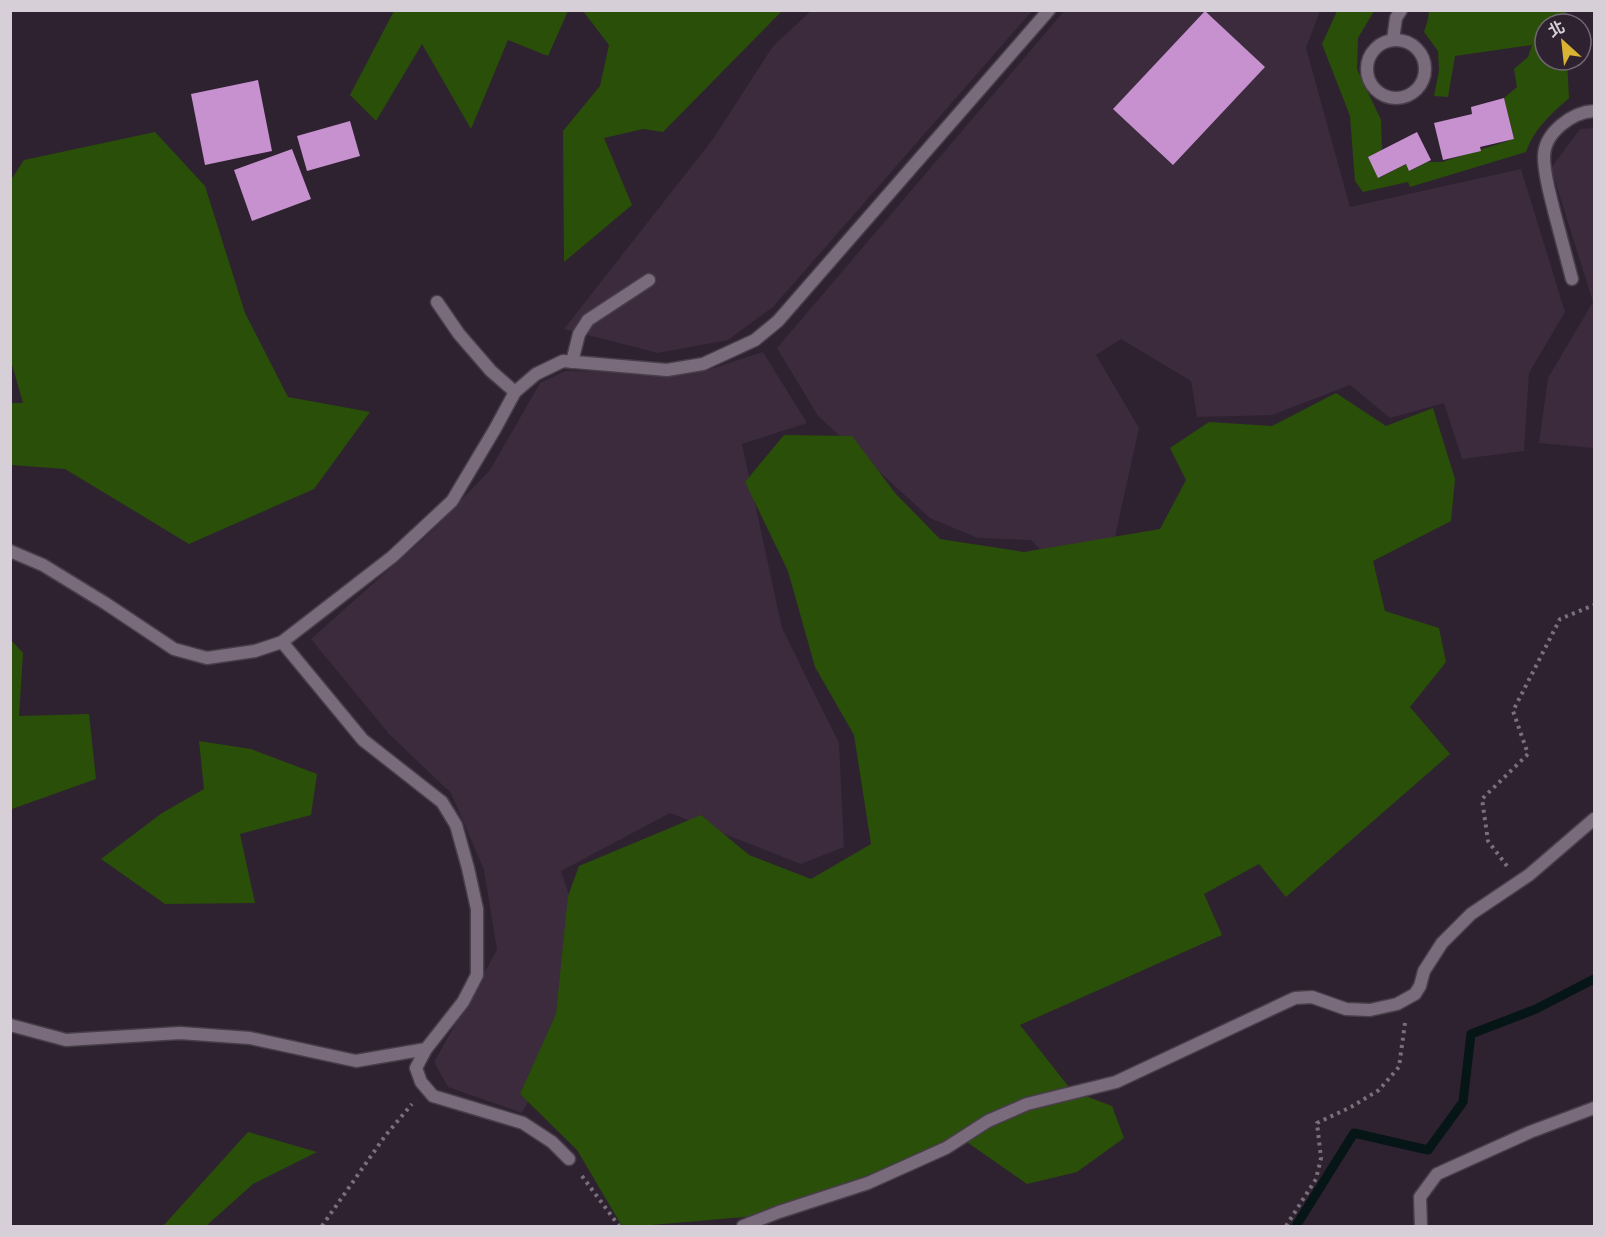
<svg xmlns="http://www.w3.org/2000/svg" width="1605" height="1237" font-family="Ubuntu,'Noto Sans TC',sans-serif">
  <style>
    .built { fill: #3b2b3d }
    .green { fill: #2a4f08 }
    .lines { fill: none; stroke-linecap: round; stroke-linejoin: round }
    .stream { stroke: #061516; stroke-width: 9 }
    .building { fill: #c791cf }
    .service-casing { stroke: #483e4a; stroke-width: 15 }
    .minor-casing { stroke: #483e4a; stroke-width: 15 }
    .path { stroke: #7a707b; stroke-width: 4; stroke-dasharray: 3 4.5; stroke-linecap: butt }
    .service { stroke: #796b7b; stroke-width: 12 }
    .minor { stroke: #796b7b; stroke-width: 12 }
  </style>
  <rect width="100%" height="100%" fill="#2e2230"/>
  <path class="built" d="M1065,10L1320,11L1306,48L1350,207L1521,169L1565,312L1529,373L1524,451L1462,459L1444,403L1390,418L1350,385L1272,415L1197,417L1191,381L1121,339L1096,355L1139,428L1106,577L1077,587L1031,540L978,538L930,518L818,416L777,348Z
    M811,11H1032L773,307L728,340L658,353L564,329L713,139L773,46Z
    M1594,128V448L1539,443L1548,378L1593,302L1551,168L1580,129Z
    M763,352L807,423L742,444L782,628L839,743L844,847L801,864L670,813L561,871L595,972L522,1113L448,1087L434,1062L497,950L484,870L451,793L389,734L311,639L431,532L490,470L540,383L565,371L702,372Z"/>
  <path class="green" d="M394,11V10L568,11L548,56L508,40L471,129L422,44L376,121L350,95Z
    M583,11H782L663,132L643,129L604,138L632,205L564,262L563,131L600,86L609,45Z
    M1337,11H1374L1358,38L1357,69L1381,120L1382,150L1368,157L1379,178L1406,164L1410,171L1427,162H1442L1514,139L1504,98L1517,87L1514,69L1528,57L1532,45L1455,56L1448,97L1434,96L1439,71L1438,51L1424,32L1428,19L1429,11H1566V24H1545V60H1567L1569,98C1550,115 1535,128 1526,152L1410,187L1408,182L1363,192L1355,181L1350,116L1322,44Z
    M155,132L205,186L245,313L288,397L370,412L314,489L189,544L65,469L11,465V403H23L11,361V180L24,160Z
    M1336,393L1386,426L1433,408L1455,479L1451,521L1373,561L1385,611L1439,628L1446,662L1410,707L1450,754L1286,897L1259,864L1204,894L1222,935L1020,1025L1072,1091L1112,1106L1124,1138L1077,1172L1027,1184L961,1138L768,1215L640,1226H622L577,1150L520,1094L556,1014L568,896L579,866L701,815L749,855L811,879L871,844L854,735L815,667L788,571L745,482L784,435L852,436L895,493L940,539L1024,552L1160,529L1186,480L1170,448L1209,422L1272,426Z
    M10,639L23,653L19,716L89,714L96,779L12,809L10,808Z
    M199,741L251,749L317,774L311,815L240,834L255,903L165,904L101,859L162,813L204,789Z
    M248,1132L317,1152L253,1184L206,1226H163Z"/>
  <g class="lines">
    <path class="stream" d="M1296,1226L1354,1133L1428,1150L1463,1102L1471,1034L1536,1009L1594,979"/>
  </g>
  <path class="building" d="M1205,11L1265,67L1173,165L1113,109Z
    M258,80L272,151L205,165L191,94Z
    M1504,98L1514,139L1480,147L1481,151L1443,160L1434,123L1472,114L1471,107Z
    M350,121L360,156L307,171L297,136Z
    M1417,132L1431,160L1409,171L1406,164L1378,178L1368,157Z
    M292,149L311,199L252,221L234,170Z"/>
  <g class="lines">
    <g class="service-casing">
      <path id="service" d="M1393,40L1396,18L1401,10
        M1367 69a29 29 0 1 1 58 0a29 29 0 1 1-58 0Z
        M1572,279C1566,256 1560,234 1554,211C1550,194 1544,175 1544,157C1544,132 1573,112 1594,111
        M437,302L459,334L491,371L515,392
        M572,362L579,334L588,320L649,280
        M282,642L363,740L442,802L456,825L468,868L477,909V975L463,1002L426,1049L416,1068L421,1082L433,1096L523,1123L552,1142L569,1159
        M10,1025L66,1040L180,1033L250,1038L356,1061L426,1049
        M1421,1226L1420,1197L1437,1174L1530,1132L1594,1108"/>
    </g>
    <g class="minor-casing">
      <path id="minor" d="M10,551L43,565L105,603L174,649L207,658L255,651L282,642L392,557L452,501L495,429L515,392L536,374L563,361L667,370L703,364L755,340L778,321L1049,10
        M743,1226L779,1212L868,1183L946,1148L988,1121L1027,1104L1116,1082L1295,998L1312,997L1346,1009L1370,1010L1397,1004L1415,994L1420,986L1424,971L1442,943L1471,914L1529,875L1594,819"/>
    </g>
    <path class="path" d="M1507,866L1488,841L1482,799L1528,754L1513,711L1560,619L1594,605
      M582,1176L619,1226
      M322,1226L385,1136L412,1104
      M1286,1226L1316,1179L1321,1158L1317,1123L1351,1107L1379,1090L1399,1067L1405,1023"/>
    <use href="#service" class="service"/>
    <use href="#minor" class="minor"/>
  </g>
  <rect width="1605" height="1237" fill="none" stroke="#d7cfd8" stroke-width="24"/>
  <g transform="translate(1563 42) rotate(333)"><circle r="28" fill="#2e2230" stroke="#726773" stroke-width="1.5"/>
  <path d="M0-4.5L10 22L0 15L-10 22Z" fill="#dab333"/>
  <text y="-9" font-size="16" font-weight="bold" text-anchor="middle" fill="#d7cfd8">北</text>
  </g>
</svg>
